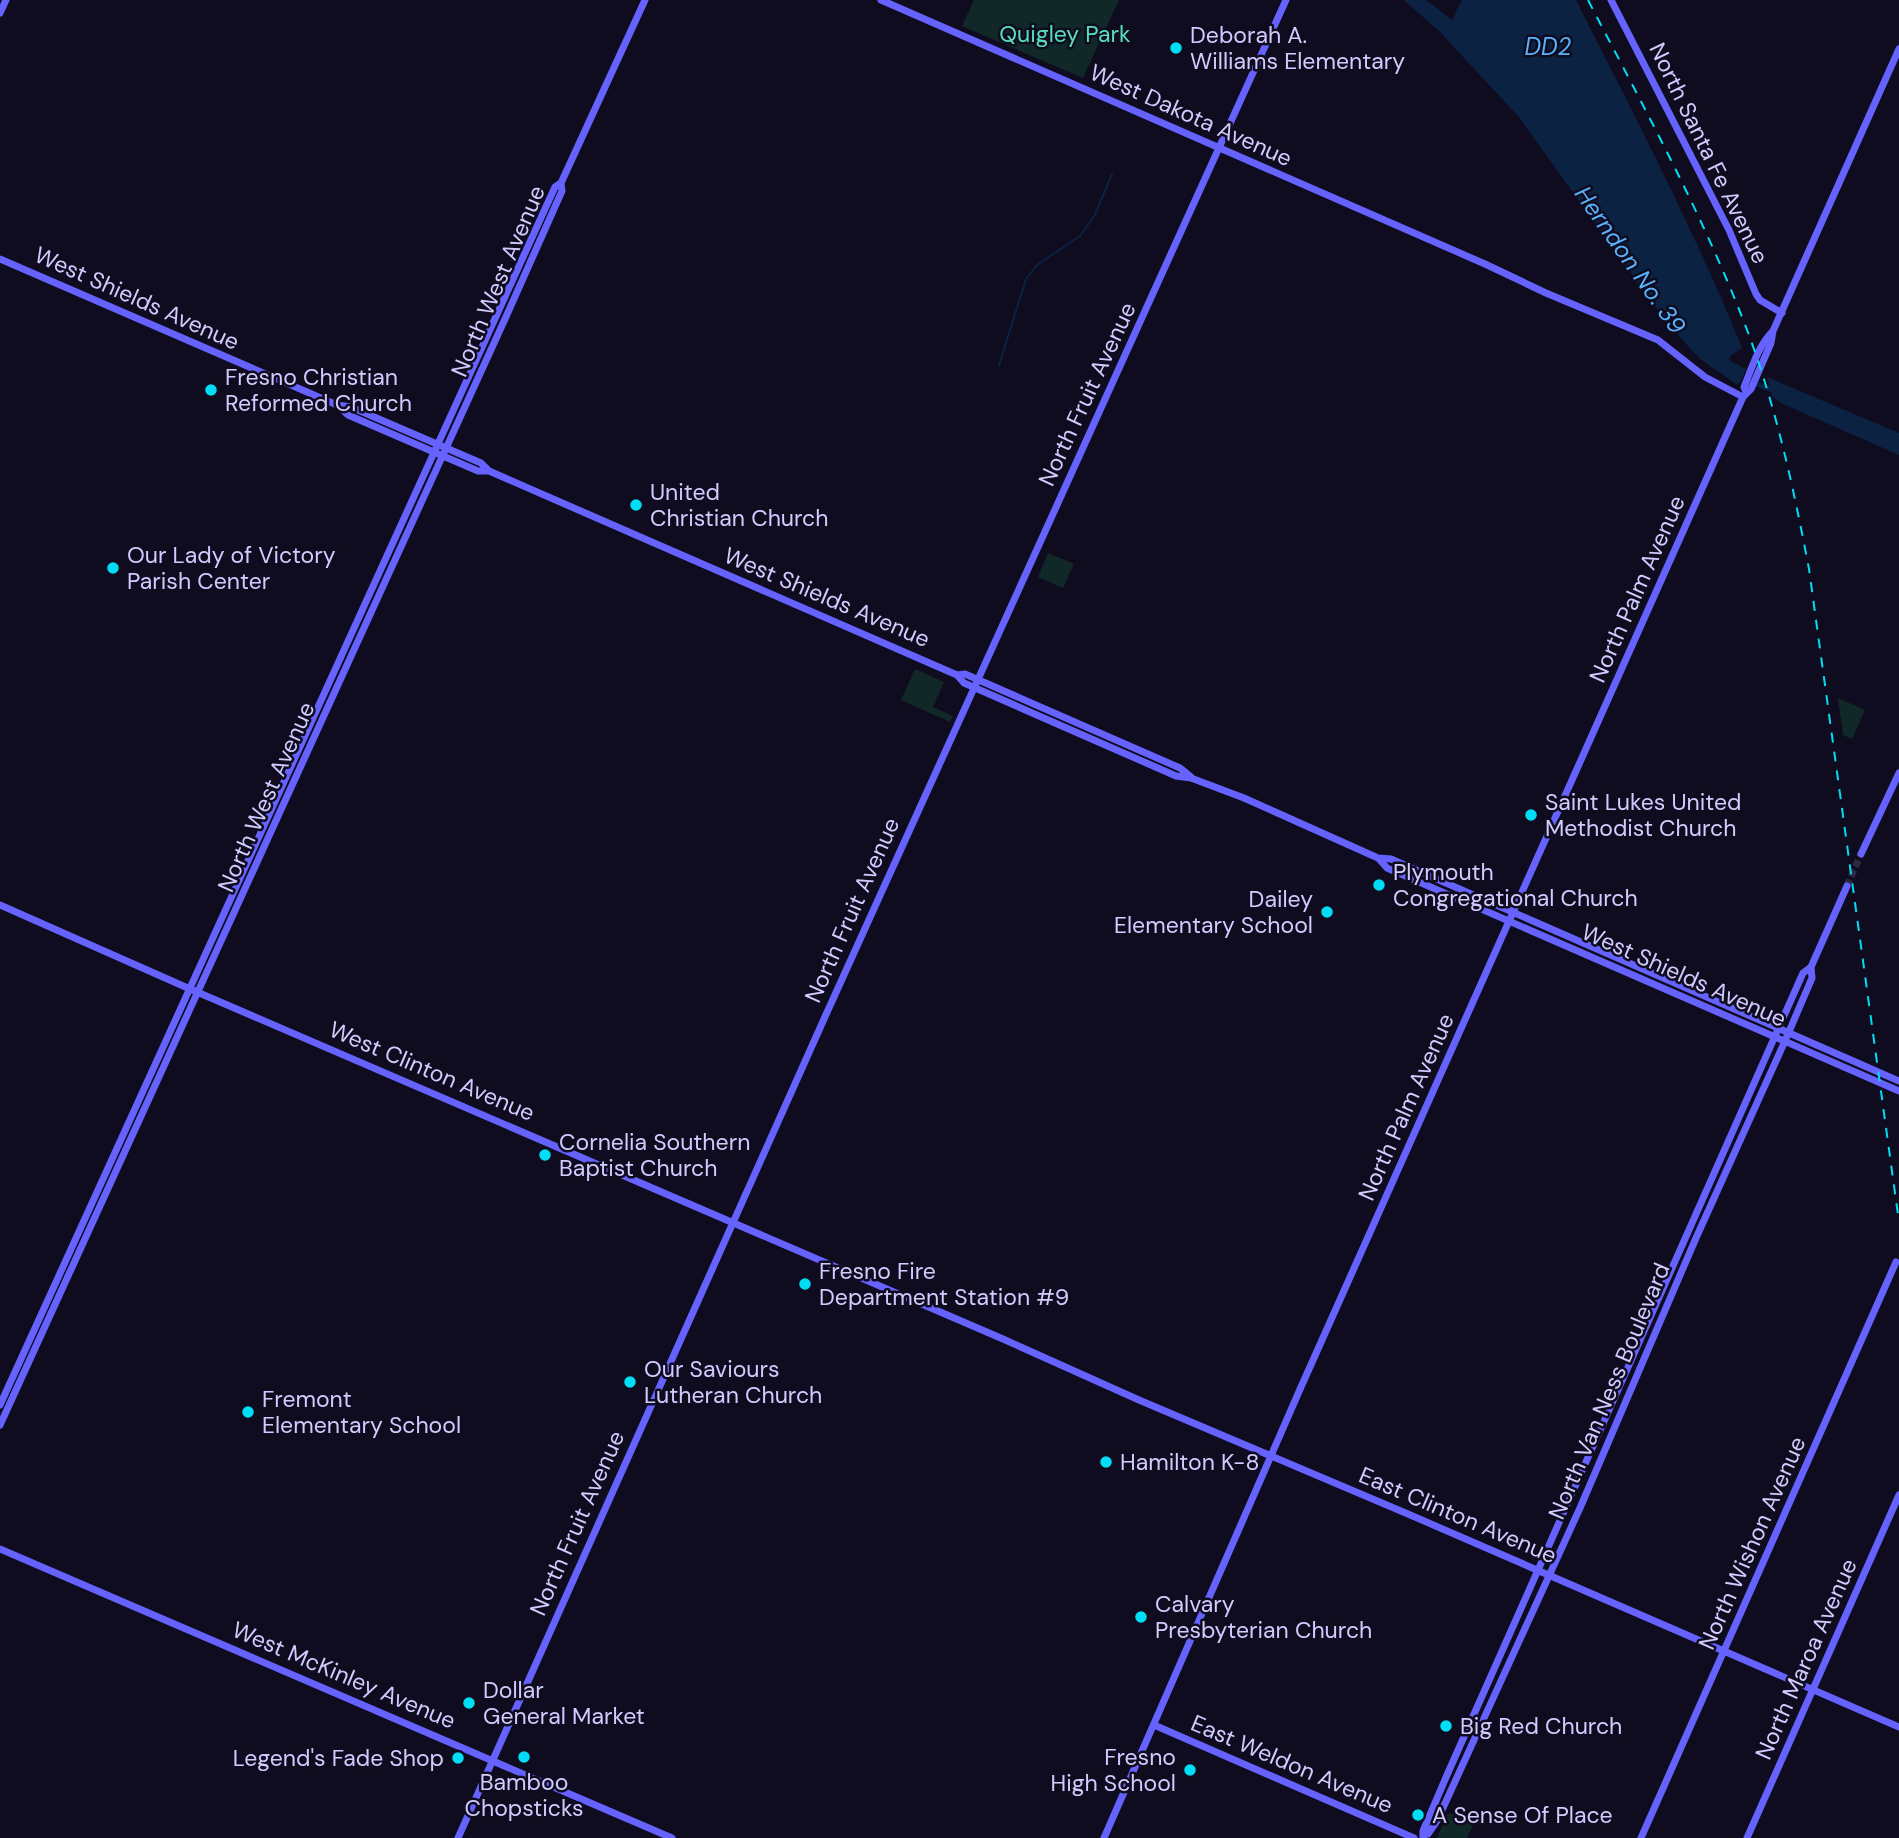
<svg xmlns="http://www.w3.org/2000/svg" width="1899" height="1838" font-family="'DM Sans',sans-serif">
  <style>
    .green { fill: #102928 }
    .water { fill: #0c2243 }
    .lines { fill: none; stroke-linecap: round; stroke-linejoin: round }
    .stream { stroke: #0c2243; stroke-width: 2 }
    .canal { stroke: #0c2243; stroke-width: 5 }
    .secondary-tunnel { stroke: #2d2941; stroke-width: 7; stroke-dasharray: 7 3.5; stroke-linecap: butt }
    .secondary { stroke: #6662fe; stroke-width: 7 }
    .rail { stroke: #01ddf4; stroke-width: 2; stroke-dasharray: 10 9; stroke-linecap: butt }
    .poi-dot { fill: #01ddf4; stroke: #100c1f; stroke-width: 2.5 }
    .labels { text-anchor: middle; stroke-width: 5; stroke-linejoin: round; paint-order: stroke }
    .park-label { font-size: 23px; fill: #58debc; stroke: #100c1f }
    .poi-label { font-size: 23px; fill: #d1cbff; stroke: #100c1f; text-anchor: start }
    .street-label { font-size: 23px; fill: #d1cbff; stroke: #100c1f }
    .water-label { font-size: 24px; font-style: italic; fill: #59b2fe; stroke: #100c1f }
  </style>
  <rect width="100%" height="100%" fill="#100c1f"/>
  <path class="green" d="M974,0H1119L1083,78L962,26Z
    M1048,553L1074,564L1063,588L1038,577Z
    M915,669L944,682L933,707L953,716L950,722L901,700Z
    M1838,698L1865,710L1852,739L1843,735Z
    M1448,1813L1474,1823L1467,1838H1437Z"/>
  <path class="water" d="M1404,0H1426L1452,20L1462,0H1576C1634,115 1694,229 1742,348L1731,355L1729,360L1746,369L1740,383L1736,384L1700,359L1667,323L1518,116L1440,32Z
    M1767,377L1899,433V455L1783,404L1773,397Z"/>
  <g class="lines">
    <path class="stream" d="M999,365L1026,279L1037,265L1080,236L1095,215L1112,174"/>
    <path class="canal" d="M1757,384L1777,392"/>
    <path class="secondary-tunnel" d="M1847,886L1861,854"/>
    <path class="secondary" d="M881,0L1485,264L1546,293L1658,340L1705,377L1743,397
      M1611,0L1729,230L1756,294L1760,300L1782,313
      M0,13L6,0
      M0,259L337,405L348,415L478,471H489
      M1746,392L1744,387C1752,368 1758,346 1773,331
      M337,405L351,407L481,463L489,471L957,675L965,674L1180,768L1191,777
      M957,675L964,683L1176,776L1191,778L1244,798L1378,858L1391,859L1899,1081
      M1861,854L1899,773
      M1379,859L1387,868L1899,1091
      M0,905L190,989L1003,1339L1139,1400L1408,1514L1899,1727
      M0,1405L555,187L561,183L645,0
      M0,1425L505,319L562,191L561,183
      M0,1549L672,1838
      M1154,1725L1414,1838
      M1424,1835L1428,1834L1437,1821L1580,1508L1696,1238L1785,1041L1812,978L1811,967
      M458,1838L824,1019L1286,0
      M1104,1838L1301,1387L1743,397L1751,389L1771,343L1773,331L1899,49
      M1423,1838V1831L1447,1775L1803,973L1811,967L1847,886
      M1641,1838L1896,1262
      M1747,1838L1899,1495"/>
    <path class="rail" d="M1588,0C1643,106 1701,211 1744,322C1775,402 1793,485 1809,569L1899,1222"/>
  </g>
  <g class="poi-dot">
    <circle cx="1176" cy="48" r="7"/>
    <circle cx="211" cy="390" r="7"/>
    <circle cx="636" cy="505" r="7"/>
    <circle cx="113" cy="568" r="7"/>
    <circle cx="1531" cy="815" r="7"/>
    <circle cx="1379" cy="885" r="7"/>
    <circle cx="1327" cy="912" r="7"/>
    <circle cx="545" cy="1155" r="7"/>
    <circle cx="805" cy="1284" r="7"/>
    <circle cx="630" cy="1382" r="7"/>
    <circle cx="248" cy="1412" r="7"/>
    <circle cx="1106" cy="1462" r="7"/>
    <circle cx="1141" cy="1617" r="7"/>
    <circle cx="469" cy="1703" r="7"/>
    <circle cx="1446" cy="1726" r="7"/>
    <circle cx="524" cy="1757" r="7"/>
    <circle cx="458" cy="1758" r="7"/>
    <circle cx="1190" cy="1770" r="7"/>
    <circle cx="1418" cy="1815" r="7"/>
  </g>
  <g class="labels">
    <g class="park-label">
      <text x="1065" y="42">Quigley Park</text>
    </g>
    <g class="poi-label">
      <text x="1190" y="43">Deborah A.<tspan x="1190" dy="26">Williams Elementary</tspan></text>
      <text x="225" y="385">Fresno Christian<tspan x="225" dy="26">Reformed Church</tspan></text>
      <text x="650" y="500">United<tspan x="650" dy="26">Christian Church</tspan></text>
      <text x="127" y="563">Our Lady of Victory<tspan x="127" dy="26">Parish Center</tspan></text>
      <text x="1545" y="810">Saint Lukes United<tspan x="1545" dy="26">Methodist Church</tspan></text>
      <text x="1393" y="880">Plymouth<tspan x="1393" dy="26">Congregational Church</tspan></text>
      <text x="1313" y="907" text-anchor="end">Dailey<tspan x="1313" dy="26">Elementary School</tspan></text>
      <text x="559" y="1150">Cornelia Southern<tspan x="559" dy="26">Baptist Church</tspan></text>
      <text x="819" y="1279">Fresno Fire<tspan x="819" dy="26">Department Station #9</tspan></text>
      <text x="644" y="1377">Our Saviours<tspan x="644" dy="26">Lutheran Church</tspan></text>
      <text x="262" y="1407">Fremont<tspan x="262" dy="26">Elementary School</tspan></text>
      <text x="1120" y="1470">Hamilton K-8</text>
      <text x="1155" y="1612">Calvary<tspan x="1155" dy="26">Presbyterian Church</tspan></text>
      <text x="483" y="1698">Dollar<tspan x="483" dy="26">General Market</tspan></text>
      <text x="1460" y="1734">Big Red Church</text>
      <text x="1176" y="1765" text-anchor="end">Fresno<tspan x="1176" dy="26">High School</tspan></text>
      <text x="444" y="1766" text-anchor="end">Legend's Fade Shop</text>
      <text x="524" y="1790" text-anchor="middle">Bamboo<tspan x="524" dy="26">Chopsticks</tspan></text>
      <text x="1432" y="1823">A Sense Of Place</text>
    </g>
    <g class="street-label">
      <text transform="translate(1191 115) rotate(24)" y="8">West Dakota Avenue</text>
      <text transform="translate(1709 153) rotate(64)" y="8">North Santa Fe Avenue</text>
      <text transform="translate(498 281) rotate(-67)" y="8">North West Avenue</text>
      <text transform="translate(137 298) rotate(24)" y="8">West Shields Avenue</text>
      <text transform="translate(1087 394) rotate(-65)" y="8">North Fruit Avenue</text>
      <text transform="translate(1637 589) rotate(-66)" y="8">North Palm Avenue</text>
      <text transform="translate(827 597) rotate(23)" y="8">West Shields Avenue</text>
      <text transform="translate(266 797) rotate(-66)" y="8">North West Avenue</text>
      <text transform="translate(852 910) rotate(-66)" y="8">North Fruit Avenue</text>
      <text transform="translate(1684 975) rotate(24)" y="8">West Shields Avenue</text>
      <text transform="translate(432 1071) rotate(23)" y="8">West Clinton Avenue</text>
      <text transform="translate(1406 1107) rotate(-66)" y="8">North Palm Avenue</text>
      <text transform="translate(1609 1391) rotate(-67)" y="8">North Van Ness Boulevard</text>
      <text transform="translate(1458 1515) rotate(23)" y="8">East Clinton Avenue</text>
      <text transform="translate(577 1523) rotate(-66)" y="8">North Fruit Avenue</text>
      <text transform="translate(1752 1543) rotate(-66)" y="8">North Wishon Avenue</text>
      <text transform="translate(1806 1659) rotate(-66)" y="8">North Maroa Avenue</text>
      <text transform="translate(344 1675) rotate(23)" y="8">West McKinley Avenue</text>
      <text transform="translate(1292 1764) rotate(23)" y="8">East Weldon Avenue</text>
    </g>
    <g class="water-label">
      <text x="1548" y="55">DD2</text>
      <text transform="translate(1630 260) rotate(55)" y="8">Herndon No. 39</text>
    </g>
  </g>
</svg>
